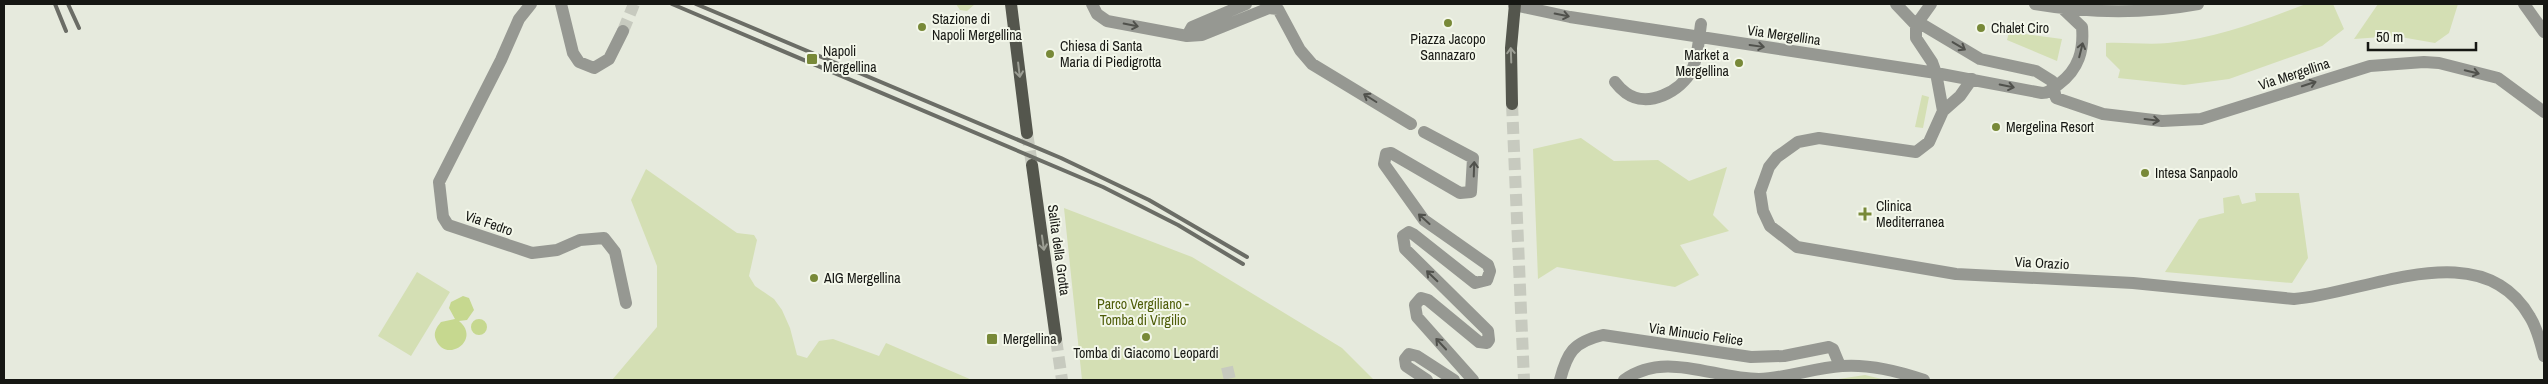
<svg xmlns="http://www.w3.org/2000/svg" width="2548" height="384" font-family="'Archivo Narrow',sans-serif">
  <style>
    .green { fill: #d4dfb4 }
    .water { fill: #c6d88f }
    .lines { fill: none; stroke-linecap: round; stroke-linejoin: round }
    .minor-tunnel { stroke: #c7cabf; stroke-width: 12; stroke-dasharray: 12 6; stroke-linecap: butt }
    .major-tunnel { stroke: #c7cabf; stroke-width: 12; stroke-dasharray: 12 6; stroke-linecap: butt }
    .minor { stroke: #969892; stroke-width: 12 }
    .major { stroke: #54564d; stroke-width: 12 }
    .rail { stroke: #6b6d66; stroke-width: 4 }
    .oneway { stroke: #50514c }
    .oneway2 { stroke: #9c9e94 }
    .poi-dot { fill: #788938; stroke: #f3f7ea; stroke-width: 2 }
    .labels { text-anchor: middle; stroke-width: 4; stroke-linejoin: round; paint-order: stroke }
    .poi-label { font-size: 14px; fill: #161713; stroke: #f3f7ea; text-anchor: start }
    .street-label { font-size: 14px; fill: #161713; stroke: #f3f7ea }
    .park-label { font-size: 14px; fill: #4e5c08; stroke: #f3f7ea }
  </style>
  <rect width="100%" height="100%" fill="#e6eadd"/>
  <path class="green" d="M956,4H975L967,11L960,10Z
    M2306,4H2333L2344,29L2322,46L2229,79L2184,85L2118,78L2120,70L2106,56V43C2126,42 2148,45 2168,43C2217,38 2261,21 2306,4Z
    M2378,4H2458L2449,33L2435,43L2395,36L2354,39Z
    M2009,32L2062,39L2057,61L2007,40Z
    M1922,95L1929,97L1923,128L1915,127Z
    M1581,138L1614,161L1658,160L1689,181L1727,167L1713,215L1729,231L1680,245L1699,275L1675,287L1557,267L1538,279L1533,149Z
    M646,169L737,233L754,235L757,240L749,276L755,286L774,299L782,310L790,328L797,355L807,358L819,341L833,339L879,356L886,343L972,380H612L657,327V266L631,200Z
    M2255,193H2299L2308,258L2292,283L2165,272L2199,219L2224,213L2223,198L2239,195L2242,204L2256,201Z
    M1064,208L1192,257L1342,348L1374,380H1082Z
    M417,272L450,292L411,356L378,336Z
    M1865,375L1886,380H1832Z"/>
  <path class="water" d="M463,296L469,298L474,310L467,320L459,321C482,340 446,364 436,340C433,333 436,328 441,322L455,319L449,308L451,302Z
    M471 327a8 8 0 1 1 16 0a8 8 0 1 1-16 0Z"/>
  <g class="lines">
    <path class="minor-tunnel" d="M623,31L634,4
      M1227,367L1230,380"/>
    <path class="major-tunnel" d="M1512,104L1524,380
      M1027,133L1032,165
      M1056,339L1062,380"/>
    <path class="minor" d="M531,4L519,19L501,60L439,182L443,217L448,225L532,253L557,250L580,240L604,238L615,252L626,303
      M561,4L573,53L579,62L594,68L609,59L623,31
      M1092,4L1097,14L1107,21L1187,36L1192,27L1246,4
      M1896,4L1916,25V38L1932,62L1936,73L1943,111
      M2035,4C2088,13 2144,14 2198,4
      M2524,4L2544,32
      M1514,5L1570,17L1936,73L2042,93C2050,93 2053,88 2059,84C2079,69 2084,50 2082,27L2063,9
      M1916,25H1923L1980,59L2036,71L2052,81L2056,98L2103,114L2162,121L2201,119L2370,66L2424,62L2439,63L2498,78L2544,112
      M1916,25L1931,4
      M1187,36L1202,35L1269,8L1278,9L1300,50L1312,64L1411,124
      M1972,79L1960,96L1943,111L1929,142L1916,152L1819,138L1798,142L1777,157L1769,167L1760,192L1763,211L1770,226L1797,247L1956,274L2133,283L2294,299C2368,293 2482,232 2530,317C2537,328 2541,344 2544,356
      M1615,82C1618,86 1622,90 1626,93C1648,109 1681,91 1692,70C1698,57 1699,38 1701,24
      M1424,132L1473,158L1471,192L1460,193L1391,153L1386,154L1384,164L1424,220L1488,265L1490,271L1487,280L1475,283L1413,234L1409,232L1403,236L1405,249L1488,331L1489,340L1487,343L1479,342L1428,300L1421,298L1415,305L1417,317L1473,380
      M1427,380L1406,366L1405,359L1409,354L1417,356L1454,380
      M1560,380C1567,353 1573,342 1603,335L1751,357L1784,356L1829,347L1833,349L1840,366
      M1624,380C1665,350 1714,379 1759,379C1787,378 1814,368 1842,366C1870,364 1898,371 1924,380"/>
    <path class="major" d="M1011,4L1027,133
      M1512,104L1511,48L1515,4
      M1032,165L1056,339"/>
    <path class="rail" d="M55,4L66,31
      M68,4L79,28
      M672,4L1103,187L1178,225L1243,264
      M696,4L1061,158L1149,200L1247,257"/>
  </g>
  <defs><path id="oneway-shaft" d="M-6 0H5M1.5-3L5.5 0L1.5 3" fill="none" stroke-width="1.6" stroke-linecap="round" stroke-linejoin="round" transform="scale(1.25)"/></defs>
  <g class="oneway">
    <use href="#oneway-shaft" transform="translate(1562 15) rotate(11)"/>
    <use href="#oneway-shaft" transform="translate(1131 25) rotate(11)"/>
    <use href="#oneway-shaft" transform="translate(1757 46) rotate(8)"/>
    <use href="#oneway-shaft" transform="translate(1959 46) rotate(31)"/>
    <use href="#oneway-shaft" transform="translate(2081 50) rotate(-76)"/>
    <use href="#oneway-shaft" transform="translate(2472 72) rotate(14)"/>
    <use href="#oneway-shaft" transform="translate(2309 84) rotate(-18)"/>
    <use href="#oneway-shaft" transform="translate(2007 86) rotate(12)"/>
    <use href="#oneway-shaft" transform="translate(1370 98) rotate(-148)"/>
    <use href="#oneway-shaft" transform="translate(2152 120) rotate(7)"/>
    <use href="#oneway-shaft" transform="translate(1474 169) rotate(-88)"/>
    <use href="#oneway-shaft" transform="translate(1424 219) rotate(-138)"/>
    <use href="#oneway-shaft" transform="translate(1432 276) rotate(-136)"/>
    <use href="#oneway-shaft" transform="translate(1441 344) rotate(-133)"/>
  </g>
  <g class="oneway2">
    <use href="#oneway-shaft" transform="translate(1511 55) rotate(-92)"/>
    <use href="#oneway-shaft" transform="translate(1019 70) rotate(83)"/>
    <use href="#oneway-shaft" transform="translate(1043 243) rotate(82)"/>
  </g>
  <g class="poi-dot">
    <circle cx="1448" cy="23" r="5"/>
    <circle cx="922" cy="27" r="5"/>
    <circle cx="1981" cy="28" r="5"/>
    <circle cx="1050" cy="54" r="5"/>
    <rect x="806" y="53" width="12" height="12" rx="2.5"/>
    <circle cx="1739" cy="63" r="5"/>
    <circle cx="1996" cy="127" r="5"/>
    <circle cx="2145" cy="173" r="5"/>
    <path d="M1862.5 206.5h5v5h5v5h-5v5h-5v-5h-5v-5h5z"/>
    <circle cx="814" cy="278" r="5"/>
    <circle cx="1146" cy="337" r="5"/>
    <rect x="986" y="333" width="12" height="12" rx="2.5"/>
  </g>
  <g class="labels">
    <g class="poi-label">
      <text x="932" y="24">Stazione di<tspan x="932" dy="16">Napoli Mergellina</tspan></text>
      <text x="1991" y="33">Chalet Ciro</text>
      <text x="1448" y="44" text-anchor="middle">Piazza Jacopo<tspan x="1448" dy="16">Sannazaro</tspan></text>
      <text x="1060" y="51">Chiesa di Santa<tspan x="1060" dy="16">Maria di Piedigrotta</tspan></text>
      <text x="823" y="56">Napoli<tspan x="823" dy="16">Mergellina</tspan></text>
      <text x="1729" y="60" text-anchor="end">Market a<tspan x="1729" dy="16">Mergellina</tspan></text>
      <text x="2006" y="132">Mergelina Resort</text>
      <text x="2155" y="178">Intesa Sanpaolo</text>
      <text x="1876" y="211">Clinica<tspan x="1876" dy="16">Mediterranea</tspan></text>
      <text x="824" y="283">AIG Mergellina</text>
      <text x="1003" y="344">Mergellina</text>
      <text x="1146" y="358" text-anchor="middle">Tomba di Giacomo Leopardi</text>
    </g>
    <g class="street-label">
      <text transform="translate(1784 35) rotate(8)" y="5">Via Mergellina</text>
      <text transform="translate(2294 74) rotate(-18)" y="5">Via Mergellina</text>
      <text transform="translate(489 223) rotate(19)" y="5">Via Fedro</text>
      <text transform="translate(1059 250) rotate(82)" y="5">Salita della Grotta</text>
      <text transform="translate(2042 263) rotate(3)" y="5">Via Orazio</text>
      <text transform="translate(1696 334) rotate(8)" y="5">Via Minucio Felice</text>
    </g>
    <g class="park-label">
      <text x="1143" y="309">Parco Vergiliano -<tspan x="1143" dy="16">Tomba di Virgilio</tspan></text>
    </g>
  </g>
  <rect width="2548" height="384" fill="none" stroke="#161713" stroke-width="10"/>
  <path d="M2368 42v8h108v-8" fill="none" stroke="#161713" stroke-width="2.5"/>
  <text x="2376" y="42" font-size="15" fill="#161713" stroke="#f3f7ea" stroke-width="4" paint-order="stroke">50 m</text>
</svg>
